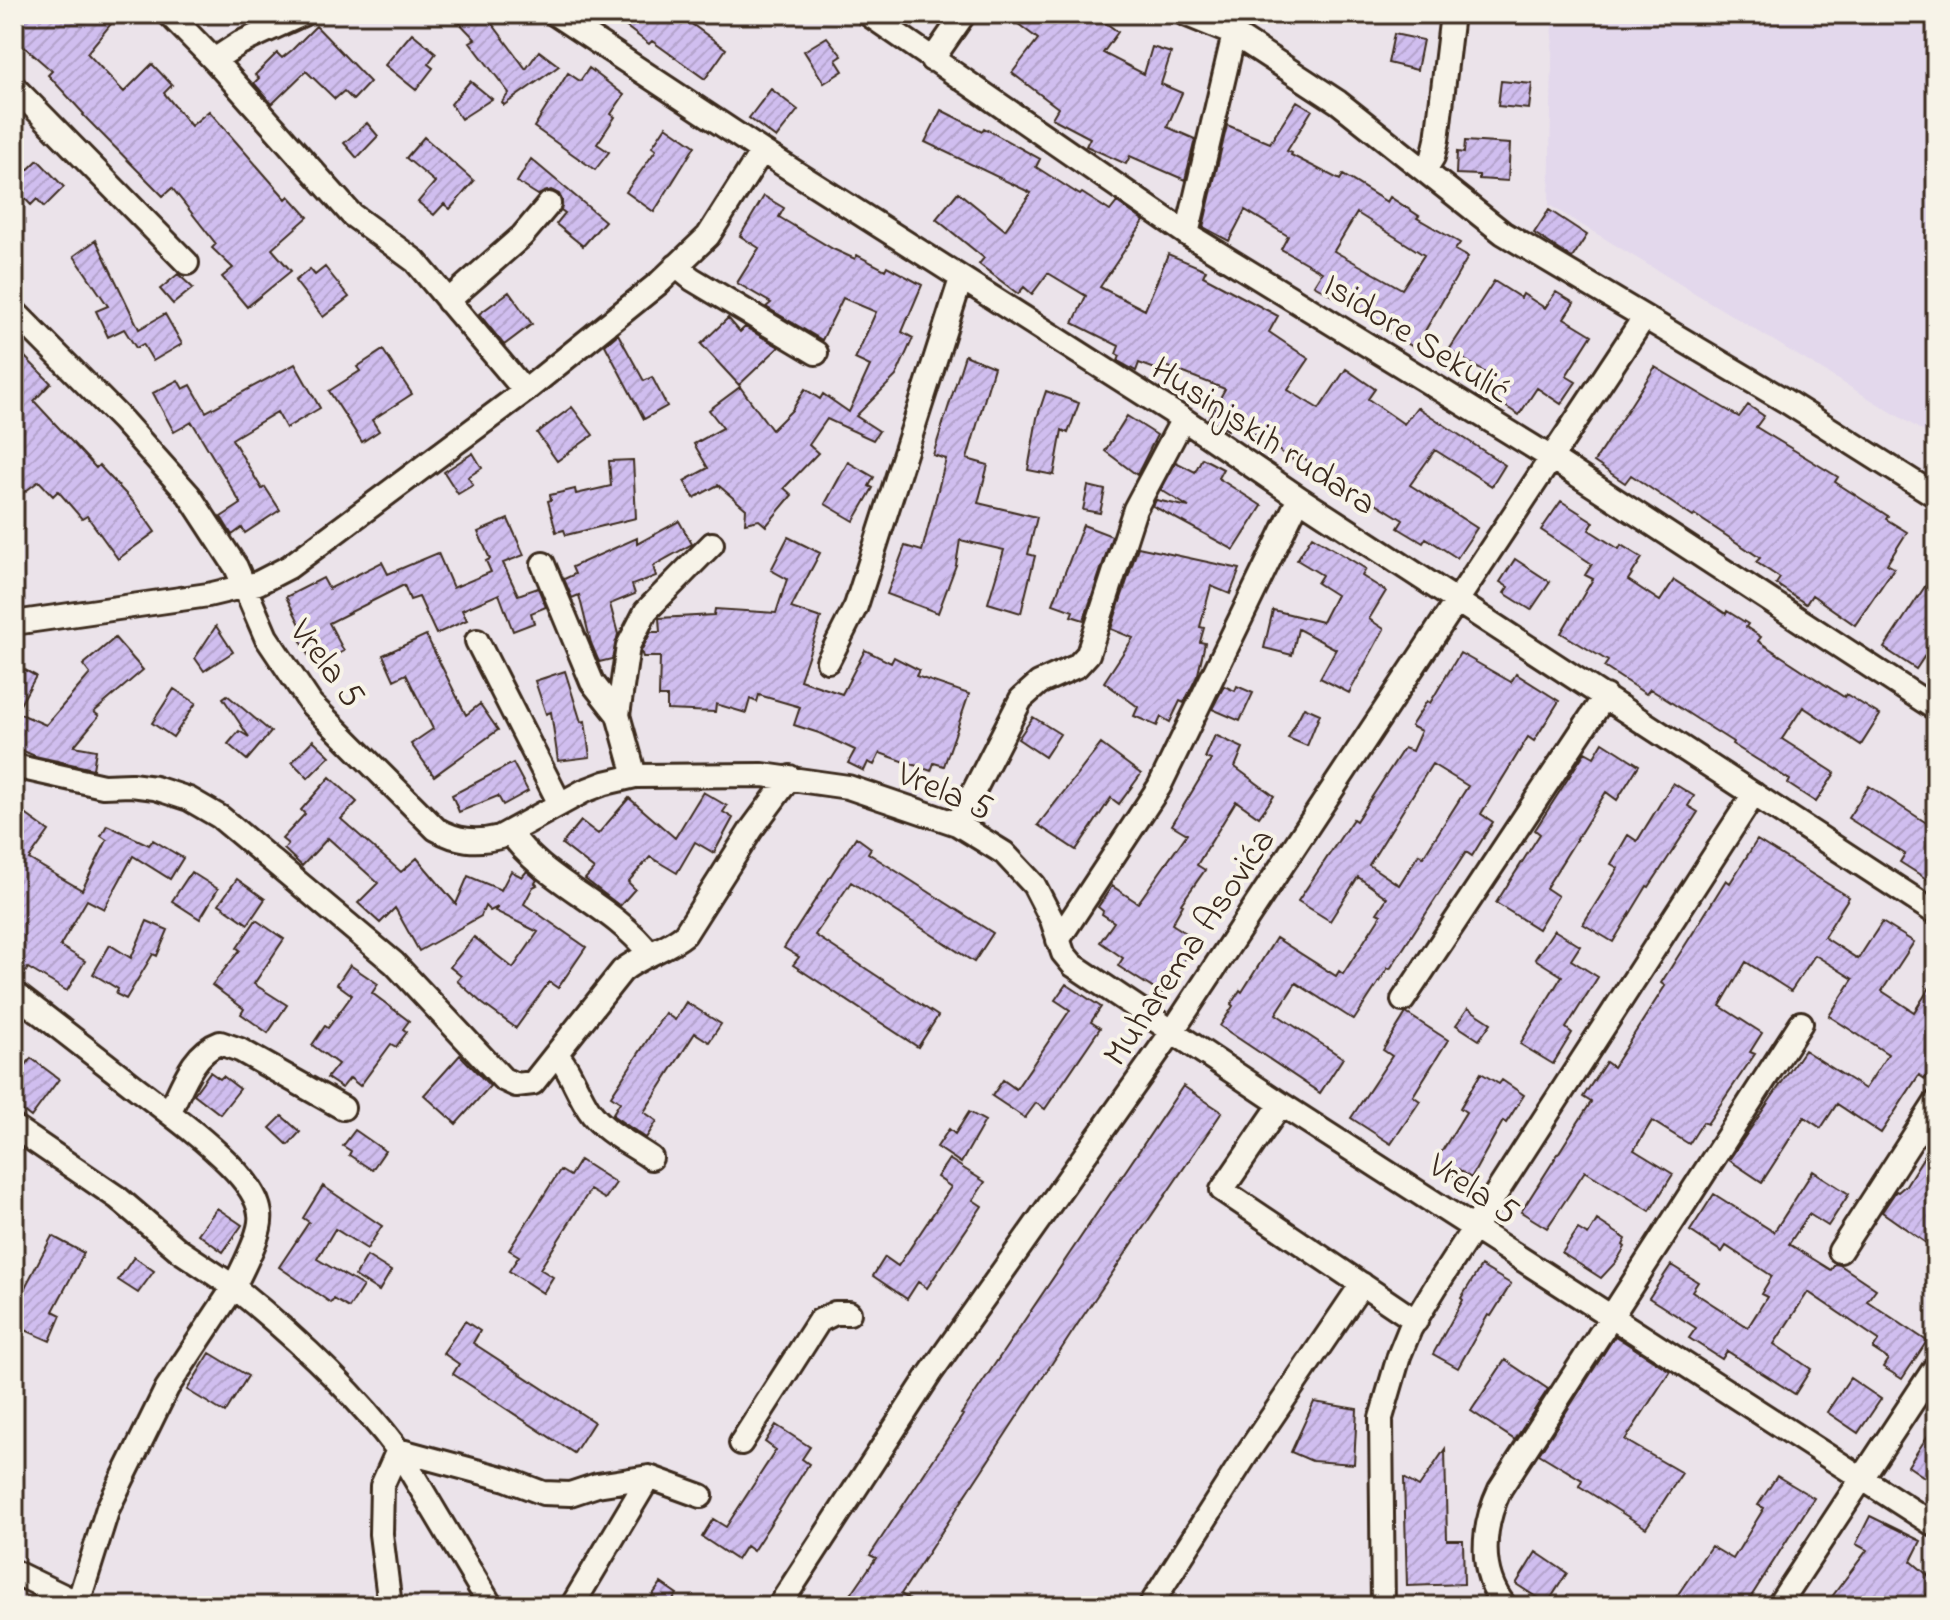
<svg xmlns="http://www.w3.org/2000/svg" width="1950" height="1620" font-family="'Indie Flower',sans-serif">
  <style>
    .built { fill: #e3d8ec }
    .building { fill: url(#building-hatch); stroke: #3b2a1e; stroke-width: 2; fill-rule: evenodd }
    .lines { fill: none; stroke-linecap: round; stroke-linejoin: round }
    .minor-casing { stroke: #3b2a1e; stroke-width: 28 }
    .minor { stroke: #f7f3e8; stroke-width: 22 }
    .labels { text-anchor: middle; stroke-width: 8; stroke-linejoin: round; paint-order: stroke }
    .street-label { font-size: 36px; fill: #3b2a1e; stroke: #f7f3e8 }
  </style>
  <defs>
    <pattern id="building-hatch" width="6" height="6" patternUnits="userSpaceOnUse" patternTransform="scale(2)"><rect width="6" height="6" fill="#d0beef"/><path d="M-1 1l2-2M0 6l6-6M5 7l2-2" fill="none" stroke="#b4a3cc"/></pattern>
  </defs>
  <rect width="100%" height="100%" fill="#ebe3ea"/>
  <filter id="ink" filterUnits="userSpaceOnUse"><feTurbulence type="fractalNoise" baseFrequency=".0125" numOctaves="2"/><feDisplacementMap in="SourceGraphic" scale="16" xChannelSelector="R" yChannelSelector="G"/><feConvolveMatrix kernelMatrix="1 2 1 2 8 2 1 2 1" color-interpolation-filters="sRGB"/></filter>
  <g filter="url(#ink)">
    <path class="built" d="M1553,14H1936V439L1549,205Z"/>
    <path class="building" d="M27,14H99L111,24L87,53L124,92L152,64L172,85L164,93L191,126L209,111L286,199L289,196L308,217L272,249L291,271L247,307L222,277L233,268L212,248L216,244L172,188L163,196L83,115L84,114L48,75L52,71L14,38V29Z
      M451,14H485L526,69L539,51L559,66L504,105L502,102L509,93L470,42L475,39Z
      M633,14H678L726,49L705,79L652,41L649,44L624,25Z
      M1005,14H1094L1118,32L1103,53L1144,74L1152,47L1171,53L1161,84L1182,93L1167,127L1195,139L1185,180L1130,156L1126,164L1086,146L1090,138L1052,118L1058,108L1012,73L1038,39Z
      M316,26L370,82L353,100L344,91L335,99L306,71L272,104L254,83L259,78L255,75L277,53L282,58L292,50Z
      M412,33L436,53L428,64L433,68L416,90L385,65Z
      M1394,34L1423,40L1417,70L1388,63Z
      M827,37L842,56L836,60L843,71L824,83L804,51Z
      M589,68L624,95L611,114L615,117L597,144L609,152L595,170L534,127L568,73L580,81Z
      M470,81L492,99L461,119L451,104Z
      M1501,81L1532,84L1529,109L1498,106Z
      M771,89L798,110L776,138L749,118Z
      M1297,101L1312,110L1287,151L1292,153L1291,155L1340,180L1343,175L1387,202L1390,197L1419,216L1417,218L1460,243L1455,250L1468,257L1415,348L1377,325L1379,322L1314,285L1322,272L1281,249L1288,236L1245,210L1229,241L1203,227L1227,125L1270,143ZM1357,213L1424,255L1402,289L1334,251Z
      M941,110L982,131L984,128L1040,159L1036,167L1080,195L1082,193L1110,211L1117,202L1144,221L1100,287L1145,310L1168,254L1206,270L1203,276L1278,316L1269,332L1309,359L1288,390L1319,409L1346,369L1375,389L1368,399L1404,424L1417,407L1505,465L1492,486L1435,450L1410,485L1477,528L1457,558L1426,538L1423,543L1398,528L1403,520L1297,454L1293,460L1248,430L1246,434L1230,425L1228,430L1208,419L1225,389L1161,364L1158,370L1139,363L1136,371L1118,361L1120,356L1116,354L1119,346L1073,323L1086,296L1048,273L1032,294L1024,287L1018,294L979,264L984,258L936,219L958,192L1005,230L1031,193L925,142Z
      M367,123L378,136L357,158L344,143Z
      M666,126L695,146L654,212L626,192L656,150L652,147Z
      M424,137L474,181L450,209L444,204L434,215L418,202L435,182L406,158Z
      M1465,141L1510,144L1508,181L1479,179V175L1456,174L1457,152L1464,153Z
      M531,159L605,221L583,246L556,224L565,213L561,210L562,200L559,194L551,190L538,195L517,182Z
      M38,160L64,187L44,207L37,199L31,205L14,187V183Z
      M764,196L784,208L779,217L833,249L855,259L857,255L885,270L887,266L922,285L902,332L913,338L896,376L856,416L879,431L873,440L827,419L809,445L818,453L784,488L792,495L766,526L759,520L745,523L746,509L718,485L694,498L684,481L708,468L694,444L723,428L709,410L740,387L772,430L792,410L805,389L820,399L823,394L849,412L870,366L855,359L876,312L843,298L822,340L766,307L771,303L737,283L759,248L740,236Z
      M1549,210L1587,235L1572,258L1534,233Z
      M96,240L139,329L165,314L182,344L153,361L143,344L136,348L124,329L108,337L96,311L108,306L74,256Z
      M325,267L349,297L323,317L295,281L310,269L315,275Z
      M178,274L193,288L173,304L160,289Z
      M1494,281L1521,298L1523,294L1545,308L1556,292L1574,303L1564,318L1592,335L1566,376L1576,382L1561,404L1537,388L1519,415L1483,392L1492,377L1449,350Z
      M509,292L532,324L504,345L479,314Z
      M728,318L740,332L745,327L779,347L739,385L701,344Z
      M618,334L644,381L652,377L667,406L644,419L605,345Z
      M383,350L412,394L372,420L379,431L362,442L329,391L360,371L357,367Z
      M23,355L51,383L34,401L96,468L99,465L136,505L155,532L118,559L87,516L82,519L58,491L53,496L39,481L14,500V365Z
      M965,355L994,367L967,459L988,465L978,503L1037,517L1028,554L1035,556L1021,613L988,603L1004,550L960,540L956,565L938,613L887,594L905,546L922,551L946,459L933,455Z
      M295,364L320,408L286,428L277,412L232,439L262,489L265,487L280,510L245,533L242,528L232,535L221,517L241,504L192,422L174,432L153,393L178,380L183,389L191,385L206,412Z
      M1655,367L1739,417L1748,405L1764,416L1756,427L1838,477L1835,482L1888,516L1886,519L1907,532L1887,564L1894,568L1855,625L1812,595L1806,604L1776,584L1780,578L1756,562L1760,558L1695,515L1693,517L1631,475L1625,483L1594,462Z
      M1046,391L1079,403L1068,433L1062,430L1054,475L1028,470L1037,418Z
      M572,407L593,435L557,461L537,433Z
      M1127,416L1157,435L1137,475L1105,451Z
      M473,453L482,468L468,477L473,485L458,494L444,472Z
      M1202,458L1223,469L1218,478L1262,506L1234,550L1153,506L1156,500L1189,507L1161,490L1176,462L1195,472Z
      M633,460L636,518L566,535L564,530L556,532L548,501L551,500L550,495L575,489L576,494L611,486L609,461Z
      M848,462L874,477L869,486L873,488L854,521L825,504Z
      M1088,486L1105,490L1100,513L1083,510Z
      M1561,501L1594,522L1589,530L1619,549L1621,545L1642,558L1628,580L1660,601L1674,580L1726,614L1727,611L1748,624L1746,627L1761,637L1758,641L1844,697L1846,694L1880,715L1861,745L1803,707L1782,739L1835,773L1816,802L1788,784L1790,780L1732,744L1733,742L1650,689L1646,694L1604,667L1608,661L1561,633L1593,579L1585,575L1592,564L1541,530Z
      M508,519L524,555L503,563L518,595L538,588L546,607L531,613L534,623L513,631L499,594L462,610L467,620L436,634L419,597L410,600L404,585L329,623L344,651L327,660L322,649L308,655L299,637L305,634L286,597L323,578L329,589L382,562L388,574L438,553L453,588L491,572L486,561L490,559L478,532Z
      M679,521L692,544L653,566L656,576L632,585L635,594L610,604L618,634L612,659L599,662L591,643L579,595L572,598L564,579L575,574L572,567L637,538V544Z
      M1083,525L1112,536L1084,620L1071,616L1073,611L1053,604Z
      M1312,536L1366,569L1362,576L1386,591L1369,619L1384,629L1349,693L1320,678L1336,649L1298,629L1292,655L1264,648L1273,610L1322,622L1336,595L1317,583L1322,575L1297,560Z
      M788,537L820,553L791,608L821,618L800,680L842,694L865,650L891,663L894,657L919,670L916,676L969,694L944,766L934,763L931,771L880,753L874,765L868,762L864,771L848,763L855,750L819,733L794,725L800,707L759,695L757,702L750,699L746,713L716,704L715,712L667,710V697H659L660,657H643L641,651L651,632H660L659,618L714,615L715,609L776,613L787,579L771,570Z
      M1138,547L1240,569L1230,594L1211,586L1200,627L1204,628L1200,642L1205,643L1198,674L1184,703L1180,701L1170,722L1161,717L1157,726L1134,716L1138,707L1104,682L1133,638L1111,629Z
      M1515,559L1550,582L1531,610L1504,593L1508,587L1500,582Z
      M1936,570V639L1916,669L1884,648Z
      M216,626L233,652L204,671L195,658Z
      M426,635L466,715L480,704L498,730L434,776L411,744L433,729L406,674L394,680L383,655Z
      M115,638L143,670L94,712L99,716L74,746L96,750L93,769L35,756L14,747V664L36,676L16,712L46,725L90,674L83,665Z
      M1460,653L1511,682L1516,674L1559,701L1534,741L1528,737L1481,814L1493,822L1472,856L1466,852L1390,969L1388,968L1354,1020L1296,983L1276,1014L1343,1058L1320,1093L1220,1026L1233,1006L1231,1004L1240,990L1242,992L1276,938L1336,976L1339,971L1343,974L1381,915L1377,913L1387,898L1358,877L1330,921L1298,901L1353,819L1356,821L1404,748L1412,751L1421,731L1411,726L1427,701L1430,703ZM1432,764L1468,786L1423,857L1419,854L1399,885L1369,865Z
      M565,671L581,722L585,721L590,757L558,761L551,712L546,714L535,681Z
      M1224,686L1235,691L1237,686L1253,693L1240,721L1212,709Z
      M174,689L196,703L173,737L152,723Z
      M227,695L271,732L247,760L228,744L239,731L249,737L223,698Z
      M1304,707L1320,714L1307,746L1288,738Z
      M1033,717L1060,734L1045,757L1018,739Z
      M1215,735L1243,748L1235,767L1274,796L1259,817L1236,801L1197,865L1205,870L1181,904L1183,905L1172,924L1197,940L1162,994L1118,966L1123,958L1100,942L1114,922L1102,914L1103,911L1098,907L1112,886L1138,903L1187,834L1172,825L1211,760L1205,758Z
      M313,740L330,756L308,778L292,762Z
      M1603,742L1639,765L1617,800L1606,792L1546,888L1558,896L1538,929L1496,903L1540,834L1535,830L1585,752L1594,757Z
      M1101,744L1141,774L1119,804L1111,798L1076,850L1038,825Z
      M513,763L528,791L503,805L498,796L459,812L452,795Z
      M330,777L357,802L341,819L401,872L417,858L456,904L468,876L501,890L511,871L522,877L527,871L537,880L535,883L537,885L533,887L524,904L586,947L558,988L549,982L516,1028L483,1004L457,981L461,976L450,967L474,937L513,968L538,932L495,911L498,907L490,911L485,906L481,916L419,951L395,908L380,923L358,903L378,883L328,838L302,866L284,849L288,844L282,839L305,814L301,810Z
      M1673,783L1694,796L1688,806L1698,812L1649,887L1647,886L1613,942L1583,924L1618,868L1611,864L1628,835L1637,841Z
      M1869,786L1936,829V885L1900,862L1905,854L1848,818Z
      M703,792L727,806L723,812L733,818L714,853L695,842L677,873L650,857L628,882L635,889L620,906L585,879L594,869L562,844L581,821L598,834L629,798L675,838Z
      M24,813L49,831L29,859L82,890L107,840L101,836L107,825L149,845L153,840L183,858L170,879L133,856L104,909L87,900L60,946L85,961L67,991L28,968L20,981L14,979V827Z
      M856,837L871,848L868,853L993,933L974,962L851,882L815,935L938,1016L918,1047L793,965L799,957L784,948Z
      M1757,840L1849,897L1824,937L1858,959L1882,922L1914,942L1882,991L1914,1012L1936,978V1063L1925,1079L1919,1075L1881,1133L1837,1104L1821,1128L1804,1117L1762,1182L1729,1160L1804,1050L1865,1089L1888,1054L1829,1016L1853,979L1815,955L1791,991L1746,962L1720,1006L1762,1033L1750,1052L1755,1054L1707,1124L1703,1122L1689,1144L1652,1121L1634,1150L1673,1174L1650,1211L1585,1171L1547,1228L1521,1212L1591,1102L1583,1097L1606,1062L1613,1067L1665,986L1661,983L1698,925L1726,880L1730,883Z
      M191,872L218,889L200,919L172,901Z
      M237,879L265,899L248,924L219,904Z
      M256,920L284,939L254,984L287,1005L268,1033L241,1014L244,1009L212,985L240,950L237,948Z
      M147,921L168,930L157,956L153,954L126,999L116,994L118,989L93,974L110,945L131,958Z
      M1554,930L1580,946L1571,960L1598,977L1566,1028L1572,1033L1553,1064L1520,1044L1562,976L1535,959Z
      M350,965L378,984L372,993L409,1021L403,1029L407,1032L396,1047L391,1044L360,1086L350,1078L342,1088L327,1078L338,1064L312,1045L325,1026L328,1028L352,995L337,984Z
      M1066,984L1101,1007L1091,1022L1100,1028L1045,1109L1036,1103L1025,1118L992,1096L1003,1080L1016,1089L1070,1010L1055,1000Z
      M686,1002L721,1024L709,1042L695,1033L644,1112L657,1121L646,1138L612,1115L620,1102L611,1096L665,1013L675,1020Z
      M1468,1008L1491,1023L1479,1040L1456,1025Z
      M1406,1013L1448,1040L1413,1096L1420,1101L1391,1144L1351,1118L1392,1056L1383,1050Z
      M460,1055L490,1086L456,1124L424,1095Z
      M31,1058L59,1079L31,1117L14,1104V1082Z
      M210,1072L220,1079L223,1076L240,1089L220,1114L194,1094Z
      M1481,1073L1499,1084L1502,1080L1524,1095L1506,1123L1503,1121L1471,1178L1458,1169L1453,1176L1434,1164L1466,1112L1460,1108Z
      M1183,1086L1222,1112L1079,1322L901,1594L919,1606H843L876,1558L870,1555L963,1415L961,1414Z
      M969,1112L985,1121L961,1163L937,1147L949,1129L955,1134Z
      M282,1116L300,1132L288,1145L270,1128Z
      M355,1130L385,1151L372,1170L349,1155L351,1151L343,1146Z
      M1936,1137V1250L1882,1212L1896,1191L1898,1192L1906,1185Z
      M949,1159L985,1182L973,1200L982,1206L927,1288L918,1282L907,1299L873,1276L885,1257L898,1266L951,1187L937,1177Z
      M580,1160L616,1183L605,1199L590,1190L540,1269L553,1277L543,1293L509,1271L519,1256L509,1250L560,1170L570,1176Z
      M1813,1171L1849,1194L1828,1226L1809,1214L1789,1244L1831,1270L1835,1264L1840,1265L1876,1289L1867,1301L1927,1341L1902,1379L1883,1367L1888,1359L1873,1349L1879,1340L1808,1292L1774,1344L1811,1369L1795,1394L1727,1351L1722,1359L1689,1338L1696,1328L1649,1298L1671,1265L1698,1282L1692,1291L1748,1327L1767,1297L1761,1294L1772,1276L1726,1246L1722,1252L1690,1231L1714,1194L1774,1232Z
      M323,1186L382,1226L367,1249L335,1229L317,1259L363,1286L349,1308L334,1299L331,1303L279,1267L309,1222L303,1218Z
      M217,1208L242,1225L223,1252L198,1234Z
      M1597,1220L1626,1239L1623,1245L1625,1247L1616,1262L1601,1278L1562,1253L1578,1229L1588,1235Z
      M52,1236L84,1253L53,1311L61,1315L50,1341L14,1325V1294L20,1297Z
      M367,1256L391,1271L379,1291L355,1276Z
      M134,1257L154,1271L138,1293L118,1280Z
      M1481,1266L1511,1284L1491,1316L1488,1315L1458,1368L1433,1354L1463,1300L1461,1298Z
      M465,1321L480,1331L473,1343L594,1422L574,1453L453,1374L459,1364L443,1353Z
      M1615,1336L1670,1371L1625,1440L1682,1473L1646,1528L1579,1486L1582,1480L1539,1454Z
      M210,1353L248,1376L225,1413L187,1390Z
      M1505,1360L1548,1389L1515,1440L1471,1411Z
      M1850,1378L1881,1399L1858,1433L1827,1412Z
      M1314,1402L1357,1409L1354,1464L1312,1461L1291,1452Z
      M1936,1423V1485L1908,1466Z
      M776,1425L810,1447L802,1459L809,1464L753,1551L746,1546L737,1560L702,1537L713,1519L726,1527L776,1450L765,1442Z
      M1445,1449L1447,1540H1463L1464,1584L1407,1586L1404,1478L1419,1487Z
      M1777,1476L1814,1498L1745,1606H1670L1711,1546L1733,1559L1764,1508L1758,1505Z
      M1870,1516L1921,1541L1911,1561L1936,1582L1918,1606H1825L1867,1550L1856,1544Z
      M1536,1552L1567,1573L1547,1604L1516,1584Z
      M661,1583L677,1594L669,1606H645Z"/>
    <g class="lines">
      <g class="minor-casing">
        <path id="minor" d="M169,14L214,60L352,215L415,261L525,391
          M555,14L762,151L1183,419L1299,498L1936,913
          M868,14L1187,234L1553,459L1936,709
          M1185,14L1234,34L1338,102L1503,233L1784,400L1936,496
          M214,60L240,43L303,14
          M932,60L964,14
          M14,87L187,263
          M1425,170L1433,157L1437,140L1452,14
          M1187,234L1234,34
          M676,266L692,279L816,353
          M448,301L522,236L549,204
          M14,311L122,420L189,495L236,567L266,637L311,704L436,829C457,841 476,843 500,837L584,791L605,783L635,776L763,775L848,787L957,824L1004,853L1034,885L1052,920L1063,953L1073,965L1281,1104L1936,1526
          M543,564L592,682L618,715
          M14,623L208,595L258,583L289,567L525,391L660,282L708,236L762,151
          M477,641L560,804
          M828,661L856,606L961,279
          M14,766L103,786L131,785L155,788L189,799L220,817L394,963L503,1079L516,1085L533,1083L622,971C641,955 666,950 685,934L751,830L790,777
          M635,776L618,715L628,646L646,611L712,544
          M957,824L1021,699L1039,683L1077,666L1088,654L1135,509L1183,419
          M510,832C542,881 613,905 649,953
          M1058,940L1159,787L1299,498
          M14,993C56,1025 98,1058 139,1090C169,1113 202,1137 229,1164C242,1177 258,1195 260,1214C263,1233 242,1268 234,1287C293,1335 352,1389 398,1450L491,1606
          M1403,1000L1605,696
          M556,1054C568,1065 578,1094 589,1110C603,1131 631,1144 651,1158
          M1281,1104L1222,1190L1416,1321
          M169,1113C182,1088 192,1053 220,1043L240,1050L343,1108
          M14,1127L118,1198L180,1251L234,1287L167,1388L108,1508L78,1603
          M1840,1251L1936,1102
          M741,1443L819,1321L835,1313H849
          M14,1572L84,1606
          M390,1606L381,1534L382,1486L398,1450L506,1479L543,1493L570,1494L597,1485L649,1477L701,1496
          M572,1606L649,1477
          M779,1606L930,1374L1172,1032L1643,319
          M1150,1606L1246,1455L1362,1284
          M1383,1606L1381,1418L1399,1356L1410,1329L1435,1288L1754,794
          M1505,1606C1478,1572 1482,1527 1500,1489L1801,1023
          M1778,1606L1936,1366"/>
      </g>
      <use href="#minor" class="minor"/>
    </g>
  </g>
  <g class="labels">
    <g class="street-label">
      <text transform="translate(1418 336) rotate(32)" y="13">Isidore Sekulić</text>
      <text transform="translate(1265 434) rotate(33)" y="13">Husinjskih rudara</text>
      <text transform="translate(329 662) rotate(53)" y="13">Vrela 5</text>
      <text transform="translate(946 789) rotate(23)" y="13">Vrela 5</text>
      <text transform="translate(1187 946) rotate(-56)" y="13">Muharema Asovića</text>
      <text transform="translate(1475 1187) rotate(33)" y="13">Vrela 5</text>
    </g>
  </g>
  <rect width="1950" height="1620" fill="none" stroke="#f7f3e8" stroke-width="48"/>
  <rect x="24" y="24" width="1902" height="1572" fill="none" stroke="#3b2a1e" stroke-width="3" filter="url(#ink)"/>
</svg>
